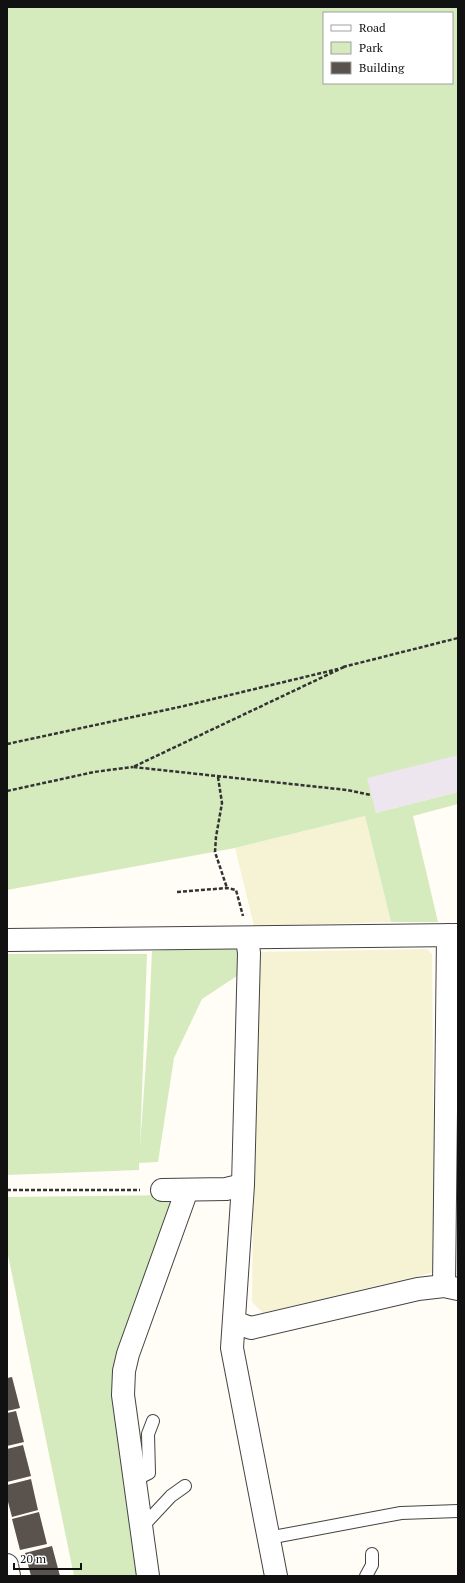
<svg xmlns="http://www.w3.org/2000/svg" width="465" height="1583" font-family="'PT Serif',serif">
  <style>
    .industrial { fill: #eee6ef }
    .farmland { fill: #f6f3d4 }
    .green { fill: #d5ebbd; fill-rule: evenodd }
    .building { fill: #5a524d }
    .lines { fill: none; stroke-linecap: round; stroke-linejoin: round }
    .lane-casing { stroke: #444; stroke-width: 14 }
    .street-casing { stroke: #444; stroke-width: 24 }
    .path { stroke: #333; stroke-width: 2.5; stroke-dasharray: 4 2; stroke-linecap: butt }
    .lane { stroke: #fff; stroke-width: 12 }
    .street { stroke: #fff; stroke-width: 22 }
  </style>
  <rect width="100%" height="100%" fill="#fffdf5"/>
  <path class="industrial" d="M458,708V792L376,813L345,736Z"/>
  <path class="farmland" d="M365,816L391,922L254,926L235,848Z
    M427,949L432,954L435,1272L263,1313L252,1302L256,952Z"/>
  <path class="green" d="M7,7H458V755L367,778L376,813L458,792V804L413,816L438,922H391L365,816L235,848L7,890ZM324,13H452V83H324Z
    M238,945L240,974L202,999L174,1058L158,1162L139,1163V1170L7,1175V954H147L140,1147L149,1019L152,951Z
    M178,1195L113,1376L142,1576H74L7,1250V1197Z"/>
  <path class="building" d="M12,1377L20,1408L7,1411V1378Z
    M16,1411L24,1442L7,1446V1413Z
    M23,1445L31,1476L7,1482V1449Z
    M31,1479L38,1510L12,1517L7,1498V1485Z
    M39,1512L47,1544L20,1550L12,1519Z
    M52,1546L60,1576H31L25,1553Z"/>
  <g class="lines">
    <g class="lane-casing">
      <path id="lane" d="M135,1480L149,1473L148,1434L153,1421
        M142,1527L171,1496L185,1486
        M268,1538L401,1513L458,1511
        M366,1576L372,1565V1554"/>
    </g>
    <g class="street-casing">
      <path id="street" d="M247,938L249,953L243,1185L232,1348L276,1576
        M7,940L458,935
        M162,1190L226,1189L243,1185
        M444,1286L448,935
        M234,1322L251,1328L418,1289L444,1286L458,1289
        M7,1565L9,1576
        M148,1576L123,1395L124,1371L128,1354L187,1190"/>
    </g>
    <path class="path" d="M343,667L458,638
      M344,667L133,767L347,790L371,795
      M7,744L184,706L338,669
      M218,777L222,803L216,837L215,852L227,888
      M7,791L94,772L133,767
      M177,892L227,888L236,890L243,916
      M7,1190H140"/>
    <use href="#lane" class="lane"/>
    <use href="#street" class="street"/>
  </g>
  <rect width="465" height="1583" fill="none" stroke="#111111" stroke-width="16"/>
  <rect x="323" y="12" width="130" height="72" fill="#ffffff" stroke="#a0a0a0"/>
  <rect x="331" y="25" width="20" height="6" fill="#ffffff" stroke="#a0a0a0"/>
  <text x="359" y="32" font-size="12" fill="#111111">Road</text>
  <rect x="331" y="42" width="20" height="12" fill="#d5ebbd" stroke="#a0a0a0"/>
  <text x="359" y="52" font-size="12" fill="#111111">Park</text>
  <rect x="331" y="62" width="20" height="12" fill="#5a524d" stroke="#a0a0a0"/>
  <text x="359" y="72" font-size="12" fill="#111111">Building</text>
  <path d="M14 1563v6h67v-6" fill="none" stroke="#111111" stroke-width="2"/>
  <text x="20" y="1563" font-size="12" fill="#111111" stroke="#ffffff" stroke-width="3" paint-order="stroke">20 m</text>
</svg>
